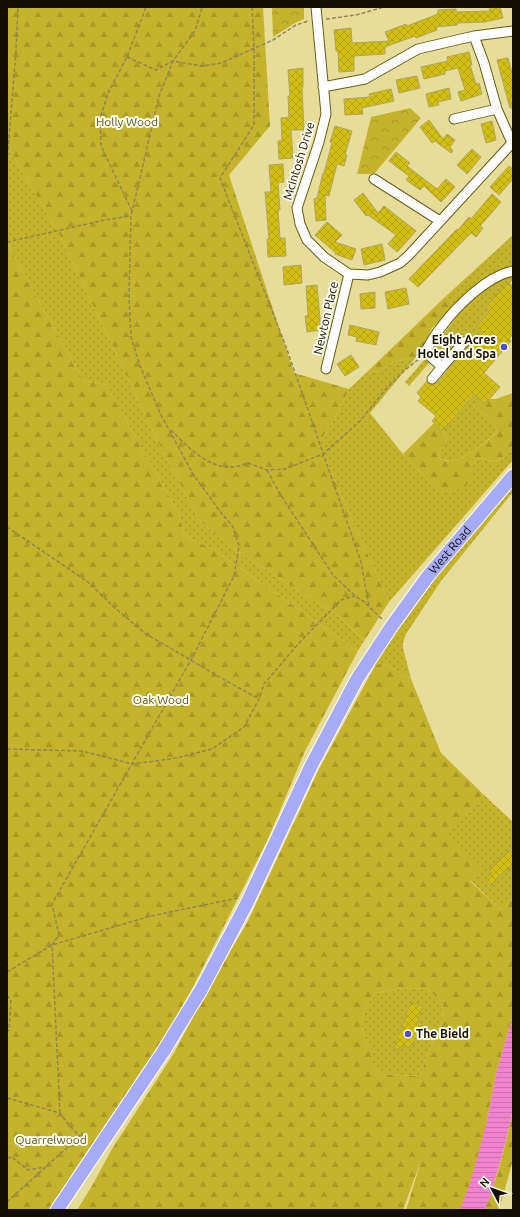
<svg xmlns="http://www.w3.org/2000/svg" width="520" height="1217" font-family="Ubuntu,sans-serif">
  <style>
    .grass { fill: url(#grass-dots) }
    .forest { fill: url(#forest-firs); fill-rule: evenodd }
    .park { fill: url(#park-crowns) }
    .water { fill: url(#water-rules) }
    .building { fill: url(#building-cross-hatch); stroke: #aea462 }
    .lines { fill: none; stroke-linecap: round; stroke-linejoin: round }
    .minor-casing { stroke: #665d18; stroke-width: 11 }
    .highway-casing { stroke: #fff; stroke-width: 15 }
    .path { stroke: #8e8659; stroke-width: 1.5; stroke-dasharray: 4 2; stroke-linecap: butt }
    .minor { stroke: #fff; stroke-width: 9 }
    .highway { stroke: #a6aaf7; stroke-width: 13 }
    .poi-dot { fill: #564dc5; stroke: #fefdef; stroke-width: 1.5 }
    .labels { text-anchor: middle; stroke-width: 4; stroke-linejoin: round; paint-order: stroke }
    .park-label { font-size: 12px; fill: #5d551b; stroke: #fefdef }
    .street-label { font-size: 12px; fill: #130f00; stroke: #fefdef }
    .poi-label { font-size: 12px; font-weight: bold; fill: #130f00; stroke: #fefdef; text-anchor: end }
  </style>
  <defs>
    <pattern id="grass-dots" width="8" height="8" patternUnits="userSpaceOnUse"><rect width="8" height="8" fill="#c6b32c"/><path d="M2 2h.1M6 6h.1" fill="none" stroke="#a99925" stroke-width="1.8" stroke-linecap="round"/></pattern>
    <pattern id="forest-firs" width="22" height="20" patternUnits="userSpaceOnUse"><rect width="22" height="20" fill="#c6b32c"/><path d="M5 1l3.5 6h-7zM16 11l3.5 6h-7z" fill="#a99925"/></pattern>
    <pattern id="park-crowns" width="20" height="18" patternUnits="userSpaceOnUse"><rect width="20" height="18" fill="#c6b32c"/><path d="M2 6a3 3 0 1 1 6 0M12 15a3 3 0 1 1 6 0" fill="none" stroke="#a99925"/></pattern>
    <pattern id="water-rules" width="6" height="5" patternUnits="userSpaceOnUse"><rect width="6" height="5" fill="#f383cf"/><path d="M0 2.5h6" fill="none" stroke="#cf70b0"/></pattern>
    <pattern id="building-cross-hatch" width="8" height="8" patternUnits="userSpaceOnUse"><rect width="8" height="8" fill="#d3be12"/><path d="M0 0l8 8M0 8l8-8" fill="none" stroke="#b4a20f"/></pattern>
  </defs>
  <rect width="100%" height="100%" fill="#e7dd9a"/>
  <path class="grass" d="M7,145L59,234L156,438L199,520L231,547L341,618L364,641L358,651L213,549L190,538L184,532L179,514L106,385L83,380L7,243Z
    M513,235V268L455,306L446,296Z
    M513,274V280L510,283L513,286V287L507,282L486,307L490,311L476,327L481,331L475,338H463L443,361C440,359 435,356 434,353C433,345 466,304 473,298C482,290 497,283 507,276Z
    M416,357L370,413L403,454L438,491L472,476V465L479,458L494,462L502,458L513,445V460L389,602L319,445L326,431L339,411L349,389L367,372L380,371L394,362Z
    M425,359L429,363L409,386L405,382Z
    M475,393L484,401L473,406C482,413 496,419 497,432C487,441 463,461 449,461C445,461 441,458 438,457L447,437L443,431Z
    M513,484V492L441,581L406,634L403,643V648L411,679L385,664L375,666L374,663L415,601Z
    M483,794L513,822V898L502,910L470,880L482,867L446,833Z
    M402,988L427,989L443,1002L442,1022L428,1053L420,1076L382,1074L373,1066V1054L366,1041L361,1025L364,1011L369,1001L376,993Z"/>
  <path class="forest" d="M7,7H263L270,126L229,175L294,373L349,389L339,411L326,431L319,445L389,602L364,641L341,618L231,547L199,520L156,438L59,234L7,145Z
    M7,243L83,380L106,385L179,514L184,532L190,538L213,549L358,651L305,751L268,839L193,987L126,1106L57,1210H7Z
    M446,296L455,306L432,328L425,344L416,357L394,362L380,371L367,372Z
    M513,393V445L502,458L494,462L479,458L472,465V476L466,486L451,493L438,491L403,454L434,423L442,430L447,437L438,457C440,458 443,460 446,461C459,464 488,441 497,432C496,419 482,413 473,406L477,399L484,401L483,402L485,404L489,399H496Z
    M379,664H385L411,679L441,753L483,794L447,833L482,867L470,881L502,910L513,898V940L512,943L513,944V1015L496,1074L479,1161L460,1210H406L421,1161L403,1210H77L93,1184L112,1149L174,1053L205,994L247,923L319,769L375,666ZM402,988L427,989L443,1002L442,1022L428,1053L420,1076L382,1074L373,1066V1054L366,1041L361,1025L364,1011L369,1001L376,993Z
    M513,1109V1160L499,1210H484C498,1178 506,1143 513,1109Z"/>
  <path class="park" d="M278,7H304V19L295,23L273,37L272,8Z
    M410,108L421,118L374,174H357L371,117Z"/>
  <path class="water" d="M513,1015V1109L504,1148L490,1198L484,1210H460L471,1180L486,1125L496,1074Z"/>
  <path class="building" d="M489,7H500L503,18L485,22L457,23V25L436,27L437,30L416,38L415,36L385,47V54L354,56V71L339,72L338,51H336L334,30L351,28L352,43L389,41L385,32L406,24L407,26L438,14V10L456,9V12L490,11Z
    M469,52L472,65H470L476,84L479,83L482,94L461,101L458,92L465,90L458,68L445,71V74L424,79L421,67L448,61L447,57Z
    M508,58L513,77V108H510L497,60Z
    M303,68V87H302L304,130H291L293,158L279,159L278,141L282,140L281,118L289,117L288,96H290L288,70Z
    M417,76L420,88L399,93L396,80Z
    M449,88L451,99L438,102L439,105L429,107L426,94Z
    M391,89L394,101L362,108L363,114L345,115L344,99L370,97L369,94Z
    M429,120L443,139L447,134L455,140L450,147L453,151L451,153L435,141L432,143L420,127Z
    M492,121L496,140L486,143L481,124Z
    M335,126L352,131L345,155H347L344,166L337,164L329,196L325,195L326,220L316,221L314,199L317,198L323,173H324L332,143L330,142Z
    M472,149L481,157L467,174L457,165Z
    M396,152L410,163L407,166L437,189L446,179L455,187L441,202L424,186L420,190L406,180L409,176L389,161Z
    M283,164L284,182L278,183L280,210H278L280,238H285L286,256L268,257L267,239H269L265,192H271L269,165Z
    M509,166L513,169V179L499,195L490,187Z
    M363,193L378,213L384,206L416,231L397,252L388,244L396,235L368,215L366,216L354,200Z
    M492,194L501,202L480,226L483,228L476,237L471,233L418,287L409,279L457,229L458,230L469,217L471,219Z
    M327,222L342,235L335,242L356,249L352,260L335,254L336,253L315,235Z
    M382,244L385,260L364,265L361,249Z
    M301,265L302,283L284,285L283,267Z
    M507,282L513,287V334L509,339L511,341L484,373L500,387L485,404L474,394L443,431L432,421L436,416L418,401L421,397L417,393L427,381L431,385L437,383L475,338L481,331L476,327L490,311L486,307Z
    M317,285L321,330L307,332L305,316H308L306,286Z
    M406,288L409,304L388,309L385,292Z
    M375,292V308L361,309L360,294Z
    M350,325L379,332L376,345L356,341L357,337L348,335Z
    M351,355L359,367L345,376L337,364Z
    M509,850L513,854V865L508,870L507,869L496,879L497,880L491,886L485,880L492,873L489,869Z
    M411,1002L423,1006L417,1022L421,1023L412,1048L404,1045L402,1051L394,1048Z"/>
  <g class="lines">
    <g class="minor-casing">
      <path id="minor" d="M316,7L326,114L319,142L297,208L300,224L307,240L324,257L349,274L368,275L380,272L400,263L409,255L513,142
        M474,36L484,63L497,109L512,143
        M323,87L365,79L418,49L474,36L513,31
        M454,119L497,109
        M374,179L440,221
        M464,342L442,367L425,352C430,344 435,334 442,326C457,306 487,276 513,271
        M326,369L349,274
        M432,379L442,367"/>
    </g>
    <g class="highway-casing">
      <g id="highway">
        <path id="s1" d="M57,1210L163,1052L201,990L247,903L311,766L357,679L391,627L428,576L513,476"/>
      </g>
    </g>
    <path class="path" d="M252,7L254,48V125L220,178L285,344L361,562L369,606
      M326,19L356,15L384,7
      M127,57L156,70L173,61L202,66L221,63L273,40L296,25L308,21
      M7,162L16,51L18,7
      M132,211L101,146L100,118L109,91L127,57L145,10V7
      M7,242L105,220L130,216
      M171,430C187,446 208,469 233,467C238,467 243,464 248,463L267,470L285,469L323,454L360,421L385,390L405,370L420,358
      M267,470L280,494L333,575L355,596L363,601L382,619
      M7,527L88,582L115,608L146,634L230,683L259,699
      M7,749L82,751L132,764L177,758L212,749L244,727L259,699L264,684L299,643L341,600L355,596
      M7,972L52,945L151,916L238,898
      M7,995L11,1001L9,1030L7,1032
      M7,1098L60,1113L69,1125L88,1145
      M60,1113L52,945L59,935L52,904L191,660L234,576L239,546L233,527L219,510L193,474L161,415L140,366L131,337L129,297L131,216L159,96L173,61L195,31L201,11L202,7
      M7,1158L12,1157L28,1170L45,1167
      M7,1202L80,1136"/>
    <use href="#minor" class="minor"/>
    <use href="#highway" class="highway"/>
  </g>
  <g class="poi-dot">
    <circle cx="504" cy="347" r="4"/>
    <circle cx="408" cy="1034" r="4"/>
  </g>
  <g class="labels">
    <g class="park-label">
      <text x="127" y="126">Holly Wood</text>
      <text x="161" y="704">Oak Wood</text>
      <text x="51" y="1144">Quarrelwood</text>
    </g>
    <g class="street-label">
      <text transform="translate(299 161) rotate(-73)" y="4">McIntosh Drive</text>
      <text transform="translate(326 318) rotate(-77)" y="4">Newton Place</text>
      <text dy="4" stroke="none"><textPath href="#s1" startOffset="770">West Road</textPath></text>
    </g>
    <g class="poi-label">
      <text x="496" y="344">Eight Acres<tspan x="496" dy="14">Hotel and Spa</tspan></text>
      <text x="416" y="1038" text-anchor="start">The Bield</text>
    </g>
  </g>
  <rect width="520" height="1217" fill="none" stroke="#130f00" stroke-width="16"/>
  <g transform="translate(492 1189) rotate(311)" stroke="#fefdef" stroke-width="3" paint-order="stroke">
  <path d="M0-3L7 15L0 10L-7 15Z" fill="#130f00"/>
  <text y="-6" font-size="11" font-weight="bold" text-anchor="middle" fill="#130f00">N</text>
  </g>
</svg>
